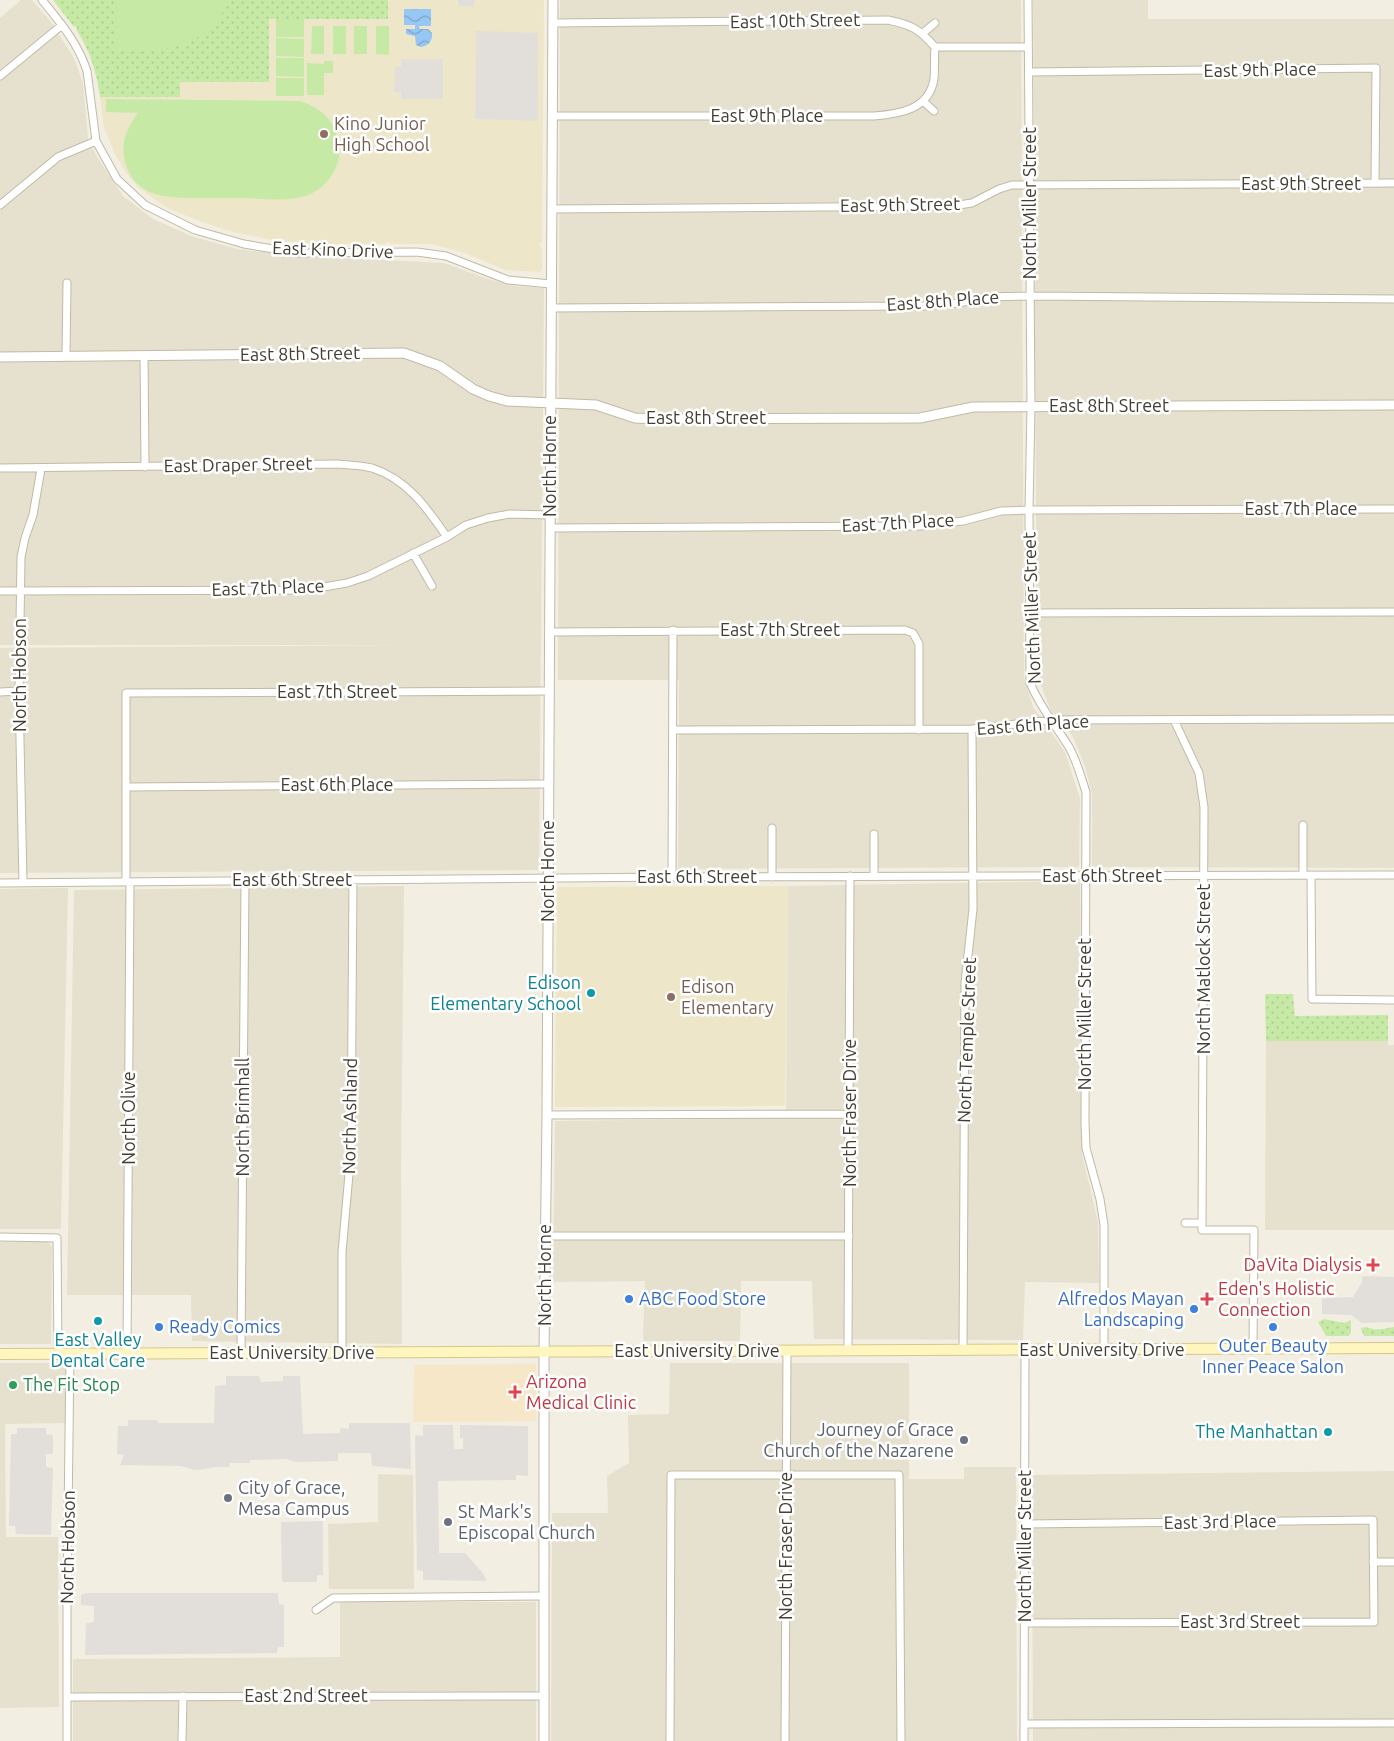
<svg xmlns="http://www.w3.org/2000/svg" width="1394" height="1741" font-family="Ubuntu,sans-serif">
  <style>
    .residential { fill: #e6e1cf }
    .commercial { fill: #f7e7c9 }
    .education { fill: #ede6c9 }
    .green { fill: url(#green-dots) }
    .pitch { fill: #c6eaa6 }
    .parking { fill: #e2dfda }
    .water { fill: url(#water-waves) }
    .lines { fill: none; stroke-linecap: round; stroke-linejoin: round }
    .minor-casing { stroke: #c0baa6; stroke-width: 9 }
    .tertiary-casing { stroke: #c0baa6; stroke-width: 11 }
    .secondary-casing { stroke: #d5c88d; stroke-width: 12 }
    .minor { stroke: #fff; stroke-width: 7 }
    .tertiary { stroke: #fff; stroke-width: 9 }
    .secondary { stroke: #fff5be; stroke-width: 10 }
    .education-dot { fill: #8d6e63; stroke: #fff; stroke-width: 2 }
    .culture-dot { fill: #0f9aa8; stroke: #fff; stroke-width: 2 }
    .health-dot { fill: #e0444e; stroke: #fff; stroke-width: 2 }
    .shop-dot { fill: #3f7fe0; stroke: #fff; stroke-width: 2 }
    .leisure-dot { fill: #2e9e5b; stroke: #fff; stroke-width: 2 }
    .worship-dot { fill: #6b7280; stroke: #fff; stroke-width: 2 }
    .labels { text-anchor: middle; stroke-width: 5; stroke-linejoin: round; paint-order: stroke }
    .street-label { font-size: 18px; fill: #433e32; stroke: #fff }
    .education-label { font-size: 18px; fill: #785e54; stroke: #fff; text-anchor: start }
    .culture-label { font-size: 18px; fill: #0d838f; stroke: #fff; text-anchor: end }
    .health-label { font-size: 18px; fill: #be3a42; stroke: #fff; text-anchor: start }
    .shop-label { font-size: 18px; fill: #366cbe; stroke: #fff; text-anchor: start }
    .leisure-label { font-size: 18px; fill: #27864d; stroke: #fff; text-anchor: start }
    .worship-label { font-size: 18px; fill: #5b616d; stroke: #fff; text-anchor: start }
  </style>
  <defs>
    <pattern id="green-dots" width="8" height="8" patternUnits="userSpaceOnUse" patternTransform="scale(1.25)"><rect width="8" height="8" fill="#c6eaa6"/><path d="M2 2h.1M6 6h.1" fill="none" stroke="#abca8f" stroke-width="1.8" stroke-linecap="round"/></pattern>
    <pattern id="water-waves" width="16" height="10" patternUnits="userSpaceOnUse" patternTransform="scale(1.25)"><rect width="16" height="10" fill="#97c7f5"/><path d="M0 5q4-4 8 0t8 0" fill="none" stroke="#7da3c7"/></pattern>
  </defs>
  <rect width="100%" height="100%" fill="#f2eee1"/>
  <path class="residential" d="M21,0H32L51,22L74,58L83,83L88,138L96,155L123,196L153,219L191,236L237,249L297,256L444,263L485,278L515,286L544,288L539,870L0,873V648L408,645H0V18Z
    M560,0H1021L1024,677L1033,707L1065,752L1080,798L1079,867L678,869L679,680H558Z
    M1033,0H1148V19H1394V868L1092,867V794L1085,766L1072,735L1051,711L1037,675Z
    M1080,881L1082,1154L1098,1222L1099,1283L1025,1282L1023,1340L814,1339L812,1281H741L740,1341H643L645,1281L553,1282L555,1121L786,1118L788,886Z
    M404,886L401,1168L402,1344L192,1341L191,1295H67L74,890Z
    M68,888L61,1229H0V889Z
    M1266,1041H1388V1045H1394V1230H1265Z
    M0,1242H48L52,1247L51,1344H0Z
    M0,1363H66V1423L5,1424L6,1537H58L59,1707L0,1708Z
    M670,1363H909V1479H964V1467H1016L1017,1741H551L552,1513H608L607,1476L629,1463L628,1415L669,1414Z
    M1394,1471V1741H1033L1032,1475Z
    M378,1474L413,1475L414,1589H329L328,1524L378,1522Z
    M340,1602H536V1741H73V1659L340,1657Z"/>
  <path class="commercial" d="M536,1364V1421L413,1422L414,1365Z"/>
  <path class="education" d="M53,0H544L542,243H540V247L542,248V269L540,272L505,270L465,253L431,244H390L389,242H387L386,244H312L285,241L284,239L278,238L277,241L233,232L202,222L167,208L139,188L127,174L116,156L104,128L98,82L90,56L76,29L77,28L76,26L74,27Z
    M788,886L785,1106L556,1107L555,1105L557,889L559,887Z"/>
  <path class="green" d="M53,0H388V19H269V82H180V97H100C97,73 90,50 76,29L77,28L76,26L74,27Z
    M1265,994H1293L1295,1016L1388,1015V1041H1266Z
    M1324,1319L1344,1323L1351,1320V1332L1349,1336H1326L1318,1322Z
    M1365,1327C1378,1331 1381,1329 1394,1327V1336H1364L1361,1328Z"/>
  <path class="pitch" d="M117,0H229C225,9 219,20 212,27C188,50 148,54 116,49Z
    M276,19H304V37H276Z
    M312,26H324V54H311Z
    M333,26H346V54H333Z
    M354,26H367V54H354Z
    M376,26H389V55L376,54Z
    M276,38L304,39V57L276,56Z
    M276,58H304V77L276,76Z
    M324,61H333V73H324V95H307V63L324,64Z
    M276,78H304V96H276Z
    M106,99L300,101C319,107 334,119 338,139C343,159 334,180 316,191C296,204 265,198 241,198C226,198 211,198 196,198C165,198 135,197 125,162C120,143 127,127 138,113L106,112Z"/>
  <path class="parking" d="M458,0H474V7L458,6Z
    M476,31L538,33V121L475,119Z
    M401,59H443V99H401V92H394L395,67H401Z
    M1362,1276L1394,1277V1322L1362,1323L1351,1315L1322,1314V1298L1353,1297L1362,1282Z
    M226,1376H259L261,1382L283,1381V1376H300L303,1434L340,1433V1428L349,1429V1423H410L411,1469L372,1466L371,1453H338V1461L296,1462L287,1459L250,1460V1463H230L229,1467H214L206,1469L194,1470L181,1466L120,1465L124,1455L117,1454L118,1426H128V1420H157L158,1423H214L215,1386L226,1385Z
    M423,1425H453L454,1449H463V1438H460V1425L528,1426V1476L516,1475V1480L438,1481L439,1553H465L482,1572L487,1581L423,1580V1571L417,1570L415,1435L423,1436Z
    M17,1428H46V1434L53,1435V1454H46V1467L53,1468L51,1535L16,1534L15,1526H9L11,1434H17Z
    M323,1521V1575H317V1582H282L281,1522Z
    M86,1593H278L279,1604L284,1605V1647H278L277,1653L85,1655L86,1623L94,1622V1606L81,1605V1595Z"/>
  <path class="water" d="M404,9H431V26H419L420,29H428L432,33C433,41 428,46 421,47L416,45L415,36L406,34V29H415V25H404Z"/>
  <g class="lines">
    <g class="minor-casing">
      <path id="minor" d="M42,0C60,22 78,43 87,71L96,141L117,179L145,205L195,230L244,244L297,253L417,252L446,256L508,280L551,284
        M1028,0L1031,407L1029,510L1030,683C1041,709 1055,724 1069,747C1077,761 1081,777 1086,792L1085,1123L1086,1148L1100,1199L1104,1225V1350
        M553,23L888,20C912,25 919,29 935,47H1028
        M923,33L935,23
        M1029,72L1376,68L1375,183
        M0,76L62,25
        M923,101L934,111
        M552,116H874C899,114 929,110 934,79C935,69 934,58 935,47
        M0,205L58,157L96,141
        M552,209L952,206L972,203L999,189L1012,185L1394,183
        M551,308L923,306L959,303L987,297L1030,296L1394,299
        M144,355L145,467
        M66,356L67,283
        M0,468L337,464C348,465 361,465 372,468C407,479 427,508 447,537
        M550,528L921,526L963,521L1001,511L1029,510L1394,509
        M413,553L432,586
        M0,591L306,590L347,583L368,576L447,537L466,525L488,518L510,514L550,515
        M1029,613L1394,612
        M549,632L905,630L913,633L919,644V730
        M0,692L19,691
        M1174,720L1199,773L1204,807L1202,1230H1254L1253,1349
        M673,730L972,729L1050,720L1394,719
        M126,787L548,784
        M1303,825V875
        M772,828V877
        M1311,875L1312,999L1394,1000
        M874,876V834
        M672,877L673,630
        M126,882V693L548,691
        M0,883L672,877L1394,875
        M23,883L19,691L21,557L25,538L33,515L41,469
        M547,1115L849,1114
        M1185,1223H1202
        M545,1236H849
        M0,1237L57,1238L58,1354
        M848,1350L850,876
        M963,1351L965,983L973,909L972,729
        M241,1353L245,880
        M342,1353V1252L351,1152L353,879
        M127,1354L130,882
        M1024,1524L1373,1520L1374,1622L1025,1623
        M1373,1562H1394
        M316,1610L333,1598L543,1596
        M68,1697L545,1696
        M1024,1724L1394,1723
        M67,1741V1601L70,1354
        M182,1741L183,1696
        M670,1741L671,1475H899L901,1741
        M785,1741L787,1350
        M1024,1741L1025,1350"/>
    </g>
    <g class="tertiary-casing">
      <path id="tertiary" d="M0,357L404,353L440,366L473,389L489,396L507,401L596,405L635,418L657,419L920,418L973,407L1394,405
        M544,1741V1353L547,1115L553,0"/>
    </g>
    <g class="secondary-casing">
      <path id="secondary" d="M0,1354L1394,1348"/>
    </g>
    <use href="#minor" class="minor"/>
    <use href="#tertiary" class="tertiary"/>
    <use href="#secondary" class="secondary"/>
  </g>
  <g class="education-dot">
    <circle cx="324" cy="134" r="5"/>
    <circle cx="671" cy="997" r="5"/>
  </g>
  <g class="culture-dot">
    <circle cx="591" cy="993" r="5"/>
    <circle cx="98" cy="1321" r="5"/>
    <circle cx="1328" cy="1432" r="5"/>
  </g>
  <g class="health-dot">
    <path d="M1370.5 1257.5h5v5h5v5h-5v5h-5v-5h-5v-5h5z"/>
    <path d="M1204.5 1291.5h5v5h5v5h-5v5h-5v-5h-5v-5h5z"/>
    <path d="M512.5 1384.5h5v5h5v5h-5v5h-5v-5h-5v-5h5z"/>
  </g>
  <g class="shop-dot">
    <circle cx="629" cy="1299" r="5"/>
    <circle cx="1194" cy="1309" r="5"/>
    <circle cx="159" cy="1327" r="5"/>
    <circle cx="1273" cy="1327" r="5"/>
  </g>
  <circle class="leisure-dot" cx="13" cy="1385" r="5"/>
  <g class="worship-dot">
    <circle cx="964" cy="1440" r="5"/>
    <circle cx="228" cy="1498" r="5"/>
    <circle cx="448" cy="1522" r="5"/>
  </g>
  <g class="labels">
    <g class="street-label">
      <text transform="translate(795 21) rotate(-1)" y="6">East 10th Street</text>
      <text transform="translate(1260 70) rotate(-1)" y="6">East 9th Place</text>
      <text x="767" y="122">East 9th Place</text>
      <text x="1301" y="190">East 9th Street</text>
      <text transform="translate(1030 203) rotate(-90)" y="6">North Miller Street</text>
      <text transform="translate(900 205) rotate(-1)" y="6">East 9th Street</text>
      <text transform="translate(333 250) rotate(2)" y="6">East Kino Drive</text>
      <text transform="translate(943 301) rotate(-4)" y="6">East 8th Place</text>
      <text transform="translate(300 354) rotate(-1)" y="6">East 8th Street</text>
      <text x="1109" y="412">East 8th Street</text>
      <text x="706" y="424">East 8th Street</text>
      <text transform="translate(238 465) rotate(-1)" y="6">East Draper Street</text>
      <text transform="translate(550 466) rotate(-90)" y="6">North Horne</text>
      <text x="1301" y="515">East 7th Place</text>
      <text transform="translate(898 523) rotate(-3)" y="6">East 7th Place</text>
      <text transform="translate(268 588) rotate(-2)" y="6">East 7th Place</text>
      <text transform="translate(1032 608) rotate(-92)" y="6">North Miller Street</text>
      <text x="780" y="636">East 7th Street</text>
      <text transform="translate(20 675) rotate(-90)" y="6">North Hobson</text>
      <text x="337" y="698">East 7th Street</text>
      <text transform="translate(1033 725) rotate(-4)" y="6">East 6th Place</text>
      <text x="337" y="791">East 6th Place</text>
      <text transform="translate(548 871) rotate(-90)" y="6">North Horne</text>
      <text x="1102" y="882">East 6th Street</text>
      <text x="697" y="883">East 6th Street</text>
      <text x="292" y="886">East 6th Street</text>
      <text transform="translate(1204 969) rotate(-90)" y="6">North Matlock Street</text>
      <text transform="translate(1085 1014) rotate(-90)" y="6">North Miller Street</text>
      <text transform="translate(967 1040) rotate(-88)" y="6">North Temple Street</text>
      <text transform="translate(850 1113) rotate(-90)" y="6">North Fraser Drive</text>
      <text transform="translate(350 1116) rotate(-89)" y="6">North Ashland</text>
      <text transform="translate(243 1117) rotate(-90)" y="6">North Brimhall</text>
      <text transform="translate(129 1118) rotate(-90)" y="6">North Olive</text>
      <text transform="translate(545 1275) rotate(-90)" y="6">North Horne</text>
      <text x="1102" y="1356">East University Drive</text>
      <text x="697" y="1357">East University Drive</text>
      <text x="292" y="1359">East University Drive</text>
      <text transform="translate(1220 1522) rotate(-1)" y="6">East 3rd Place</text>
      <text transform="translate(786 1546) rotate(-90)" y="6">North Fraser Drive</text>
      <text transform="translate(1025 1546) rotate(-90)" y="6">North Miller Street</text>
      <text transform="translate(68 1547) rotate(-89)" y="6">North Hobson</text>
      <text x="1240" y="1628">East 3rd Street</text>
      <text x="306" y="1702">East 2nd Street</text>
    </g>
    <g class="education-label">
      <text x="334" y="130">Kino Junior<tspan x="334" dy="21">High School</tspan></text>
      <text x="681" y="993">Edison<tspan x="681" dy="21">Elementary</tspan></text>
    </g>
    <g class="culture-label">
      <text x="581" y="989">Edison<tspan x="581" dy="21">Elementary School</tspan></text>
      <text x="98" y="1346" text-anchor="middle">East Valley<tspan x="98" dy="21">Dental Care</tspan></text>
      <text x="1318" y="1438">The Manhattan</text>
    </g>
    <g class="health-label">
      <text x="1362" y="1271" text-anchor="end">DaVita Dialysis</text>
      <text x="1218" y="1295">Eden's Holistic<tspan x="1218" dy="21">Connection</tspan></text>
      <text x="526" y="1388">Arizona<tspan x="526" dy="21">Medical Clinic</tspan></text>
    </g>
    <g class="shop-label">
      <text x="639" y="1305">ABC Food Store</text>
      <text x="1184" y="1305" text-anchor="end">Alfredos Mayan<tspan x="1184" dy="21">Landscaping</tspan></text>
      <text x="169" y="1333">Ready Comics</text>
      <text x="1273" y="1352" text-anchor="middle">Outer Beauty<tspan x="1273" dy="21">Inner Peace Salon</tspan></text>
    </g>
    <g class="leisure-label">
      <text x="23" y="1391">The Fit Stop</text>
    </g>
    <g class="worship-label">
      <text x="954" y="1436" text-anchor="end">Journey of Grace<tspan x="954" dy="21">Church of the Nazarene</tspan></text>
      <text x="238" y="1494">City of Grace,<tspan x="238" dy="21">Mesa Campus</tspan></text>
      <text x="458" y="1518">St Mark's<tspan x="458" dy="21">Episcopal Church</tspan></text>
    </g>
  </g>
</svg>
